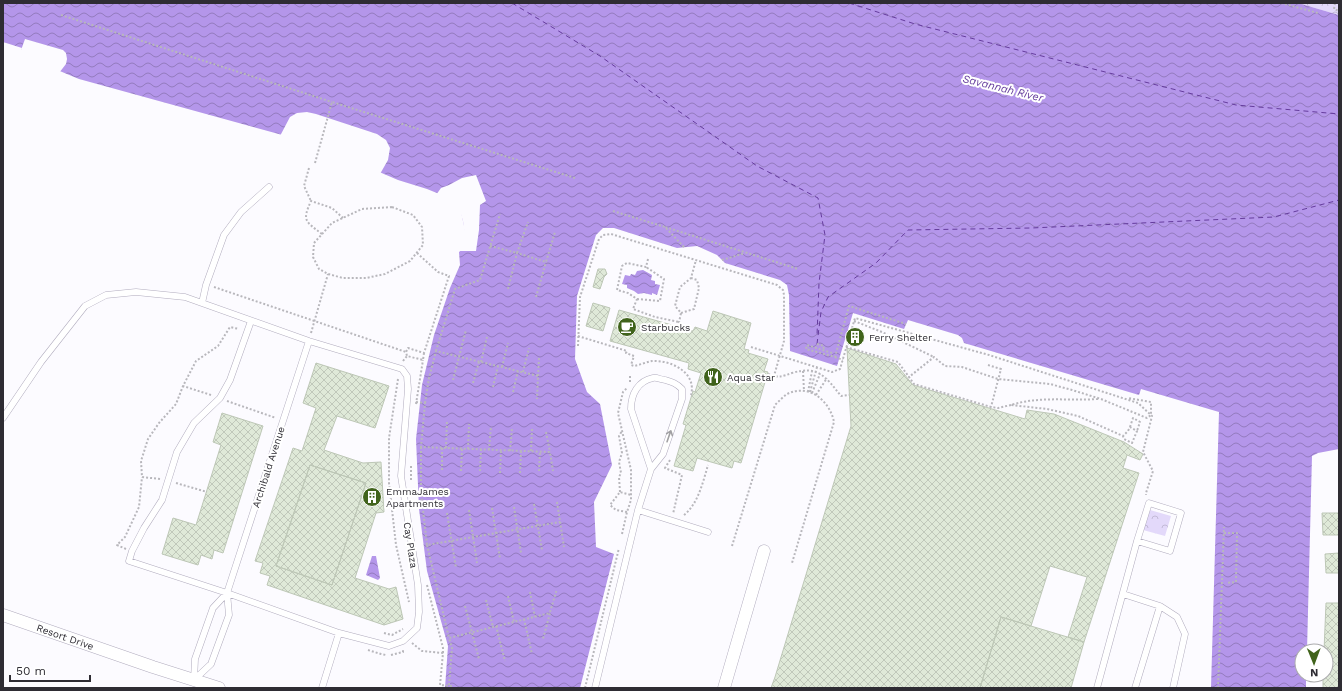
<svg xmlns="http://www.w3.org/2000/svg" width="1342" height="691" font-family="'Work Sans',sans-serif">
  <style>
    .park { fill: url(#park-crowns) }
    .water { fill: url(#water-waves) }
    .pier { fill: #fcfbff }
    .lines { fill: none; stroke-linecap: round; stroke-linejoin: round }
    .ferry { stroke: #653c9d; stroke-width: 1; stroke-dasharray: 5 4; stroke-linecap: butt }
    .building { fill: url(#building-cross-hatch); stroke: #bdc7b6; fill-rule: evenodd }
    .lane-casing { stroke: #b1acbe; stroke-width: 7 }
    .street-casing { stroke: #b1acbe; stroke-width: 13 }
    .path { stroke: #b8b7bc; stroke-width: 2; stroke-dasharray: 2 2; stroke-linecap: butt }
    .lane { stroke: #fff; stroke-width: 6 }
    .street { stroke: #fff; stroke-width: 12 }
    .oneway { stroke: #a1a0a3 }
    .labels { text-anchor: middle; stroke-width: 4; stroke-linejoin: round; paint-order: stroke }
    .poi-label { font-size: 10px; fill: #2e2c33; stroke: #fff; text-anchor: start }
    .street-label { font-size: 10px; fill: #2e2c33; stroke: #fff }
    .water-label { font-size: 11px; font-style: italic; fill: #653c9d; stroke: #fff }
  </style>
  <defs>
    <pattern id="park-crowns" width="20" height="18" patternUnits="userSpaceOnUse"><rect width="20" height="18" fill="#e3d9fa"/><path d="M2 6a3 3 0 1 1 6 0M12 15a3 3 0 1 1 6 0" fill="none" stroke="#c3bad7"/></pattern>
    <pattern id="water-waves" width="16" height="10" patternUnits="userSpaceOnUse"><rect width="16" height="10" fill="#b496ea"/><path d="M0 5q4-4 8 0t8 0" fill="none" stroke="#937bbe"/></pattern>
    <pattern id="building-cross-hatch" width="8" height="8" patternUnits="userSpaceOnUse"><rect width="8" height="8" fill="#dfe9d8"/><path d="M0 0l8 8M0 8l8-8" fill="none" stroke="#c0c8ba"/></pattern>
  </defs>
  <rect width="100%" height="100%" fill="#fcfbff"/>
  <path class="park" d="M1298,3H1339V15Z
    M1150,510L1171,516L1165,536L1143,530Z"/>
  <path class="water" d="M3,3H1298L1339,15V449L1318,453L1312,456L1307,651H1302V675H1306V688H1211L1219,412L1141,389L1139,395L964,343L962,338L958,335L908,320L904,329L853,313L837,366L790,351L789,295L787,285L780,280L725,263L717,255L697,246L677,248L614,228H603L596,235L577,296L575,359L587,392L600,404L612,465L594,502L596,547L614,554L580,688H445L448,646L427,571L419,509L416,439L422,385L434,335L450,288L460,265L459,252L468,245L459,202L427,189L398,180L335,153L297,139L79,79L38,62L21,51L22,48L3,42Z
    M643,270L652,275L651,280L655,281V284L660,285L657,295L652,293V295L644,293L638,294L634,291L627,288V285L622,284L625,275L630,276L631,274L635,275L637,271Z
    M372,556H376L380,578L378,580L366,575Z"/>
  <path class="pier" d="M25,39L63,50L66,53L67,59L66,64L59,73L37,64L20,53Z
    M307,112L316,114L377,134L386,140L390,148L388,160L380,174L334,155L296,140L280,136L290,117L297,113Z
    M476,175L486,201L480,205L479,230L476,251H459L458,250L466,244L463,221L458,204L436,195L441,188L449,185L462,178Z
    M615,552L616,554L583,688H581Z"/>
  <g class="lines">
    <path class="ferry" d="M512,3L600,56L757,166L818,198L825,235L819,283L817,336
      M849,3L915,24L1236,105L1339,114
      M817,344L821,312L828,297L876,263L908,230L1031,228L1274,217L1339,200"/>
  </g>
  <path class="building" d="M598,269H605L607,274L604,277L600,289L593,287Z
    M593,303L610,308L603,331L586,326Z
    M619,310L693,331L695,327L707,331L713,311L751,323L744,349L749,350L748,353L768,359L764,371L768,372L741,463L734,461L732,468L697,458L693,471L674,466L686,425L683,424L693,391L695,392L701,373L688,369L689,363L610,341Z
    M853,329L861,331L856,346L848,344Z
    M847,348L896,364L913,385L1025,419L1027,410L1054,414L1124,442L1143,454L1140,460L1127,455L1123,468L1139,473L1084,642L1068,637L1087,577L1050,566L1031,626L1001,617L980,688H771L775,677L851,426Z
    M316,363L389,386L375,428L337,416L324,450L363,463L381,462L384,512L376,513L355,578L389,589L396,587L403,619L384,625L267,585L270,576L260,573L263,563L255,561L293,448L302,451L316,408L303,403ZM310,465L366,483L332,585L276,566Z
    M222,413L263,426L223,553L214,550L212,559L201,555L198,565L162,554L173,518L196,525L221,445L213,442Z
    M310,465L366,483L332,585L276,566Z
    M1322,513H1339V535H1323Z
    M1339,553V573H1326L1325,554Z
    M1326,603H1339V688H1323V675H1326V651H1324Z
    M1001,617L1084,642L1071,688H980Z"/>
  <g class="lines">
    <g class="lane-casing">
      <path id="lane" d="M202,303L206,285L224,235L241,212L269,187
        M3,418L41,362L85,306L106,295L136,292L185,297L309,341L402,369L407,376L408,389L401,476L418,585L419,612L417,628L403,641L389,646L339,633L227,593L129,561L132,551L144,528L162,500L177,452L194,423L220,398L230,380L251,321
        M1149,503L1181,513L1170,551L1137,541Z
        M638,510L708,532
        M1123,594L1160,606L1177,617L1185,634L1173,688
        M194,680L211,664L229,615L227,593L309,341
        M194,680L195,659L213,608L227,593
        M322,688L339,633
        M595,688L638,510L651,469L663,454L682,399V389C676,383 672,382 665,380C662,380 656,377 653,378C638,381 631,394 631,409L651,469
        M1097,688L1137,541
        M1135,688L1160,606"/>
    </g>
    <g class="street-casing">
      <g id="street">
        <path id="s1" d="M3,615L153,667L219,688"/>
        <path d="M724,688L764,551"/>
      </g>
    </g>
    <path class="path" d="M1281,3L1318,13
      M1335,3L1334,9L1339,11
      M61,15L332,102
      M315,163L332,102L575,178
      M309,168L304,186L311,201
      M392,207L413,215L422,227L423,245L410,261L385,274L366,278H343L328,274L319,269L313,257L314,243L332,223L362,209Z
      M613,211L665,227
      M322,234C305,221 302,221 311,201L332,208L343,218
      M490,246L517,253L528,222
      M684,247L665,227L798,269
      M417,253L438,272L449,276L424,353L408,348L406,352L407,356L423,360L424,353
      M648,259L646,267L627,263L622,266L617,290L628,293L637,299L633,309L655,317L679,322
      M722,260L745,253
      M214,287L406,352
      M508,289L517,253L546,262L555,232
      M536,297L546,262
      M637,299L660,301L664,279L646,267
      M681,313L694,309L699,288L697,280L691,278
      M854,321L882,332L934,357
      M678,327L681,313L675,306L680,287L691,278L696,260
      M311,333L328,274
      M578,336L627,351L626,353L634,356L631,365L634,366C640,365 646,362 652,361C672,360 697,373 691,395
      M817,344L824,346L823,350
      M578,346L580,297L599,239L603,235L611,234L777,285L783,290L784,295V341L774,376
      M751,347L832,372L840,369L855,318L989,355L1138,403L1152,416L1143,452L1153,471L1146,493V495
      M846,347L898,362L909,377
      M436,351L455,289L480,280L500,214
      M832,353L807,345L806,349L835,357L849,306L906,324
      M835,357L843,360
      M403,361L407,356
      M481,362L487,337
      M988,365L1001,369L991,407
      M502,367L508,343
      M803,371L804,391
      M523,372L529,348
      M768,374C780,378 780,377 792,373C818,365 826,377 841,396L849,395
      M538,376L539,358
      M630,376V384
      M398,379L389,438V483L396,545L409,602
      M453,380L466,330
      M473,383L479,362
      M493,387L498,366
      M513,392L518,371
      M808,392L812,371
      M810,392L817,367
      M812,393L820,374
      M211,395L183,386L196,361L218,346L230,327L239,329
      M816,395L827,378
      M1098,399C1068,401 1039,396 1011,405L1047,409L1078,416L1123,436L1128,431L1130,427L1137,431L1132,443L1124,439L1123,436
      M227,401L276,418
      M416,402L425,403L421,447L550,452L553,471
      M425,403L429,378L436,351L538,376L537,399
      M416,404L423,360
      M1011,405L998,408L991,407L914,384L909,377L934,357L945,366L962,367L998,379L1050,384L1072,390L1101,399L1147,418L1151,415V402L1128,398
      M1130,427L1133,418L1140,422L1137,431
      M546,432L550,452
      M421,447V492L427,545L560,522
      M446,448L447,420
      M468,449L469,424
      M489,450L491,426
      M510,451L512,428
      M531,451L532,429
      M670,460L665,468L682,475L673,514
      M442,470V448
      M461,471L462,449
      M480,471L481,449
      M539,471L540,452
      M500,473L501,450
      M520,473L521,451
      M160,479L142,477L141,461L148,439L159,423L176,404L183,386
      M411,480V464
      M176,483L207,492
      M620,492L619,477L621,473L619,462L622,453L619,436L622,431
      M557,502L564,547
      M534,504L542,550
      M514,507L521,553
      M492,508L500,559
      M469,510L477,563
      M627,512L616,510L610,505L620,492L631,495
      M447,513L456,568
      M684,515C698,504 703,482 708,465
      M1224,533H1237L1236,582L1226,583
      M622,534L627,512L631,500V470L618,413L623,392L627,388
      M427,545L449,638L550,613L543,639
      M732,546L775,405C779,401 783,397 787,394C809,383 830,401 834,422L792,563
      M126,549L117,545L125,537L139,507L142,477
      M427,585L443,648V653
      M530,592L535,617
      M508,596L514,622
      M486,600L493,627
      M465,606L479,659
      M550,612L557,589
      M524,619L532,654
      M496,626L505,661
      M384,633L392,635L403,629
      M412,643L422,651L443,653L440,685L452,686
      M368,650L381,654L386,655
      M391,655L403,652V649
      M449,685L452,648L449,638
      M585,688L619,548
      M1218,688L1224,527"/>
    <use href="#lane" class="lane"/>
    <use href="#street" class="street"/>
  </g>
  <defs><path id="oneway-shaft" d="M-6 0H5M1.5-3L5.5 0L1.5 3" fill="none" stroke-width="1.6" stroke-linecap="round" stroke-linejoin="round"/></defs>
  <use class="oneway" href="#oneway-shaft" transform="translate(669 436) rotate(-71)"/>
  <defs>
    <g id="cafe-disc" transform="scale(1)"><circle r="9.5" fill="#40631b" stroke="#fff"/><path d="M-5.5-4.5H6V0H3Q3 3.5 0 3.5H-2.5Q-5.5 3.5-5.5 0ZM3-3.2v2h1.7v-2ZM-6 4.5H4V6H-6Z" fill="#fff"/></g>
    <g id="building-disc" transform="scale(1)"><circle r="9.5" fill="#40631b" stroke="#fff"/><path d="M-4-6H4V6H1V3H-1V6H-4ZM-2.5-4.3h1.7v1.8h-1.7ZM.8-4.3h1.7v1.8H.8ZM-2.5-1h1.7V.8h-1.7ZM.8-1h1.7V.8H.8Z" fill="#fff"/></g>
    <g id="restaurant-disc" transform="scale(1)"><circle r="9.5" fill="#40631b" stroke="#fff"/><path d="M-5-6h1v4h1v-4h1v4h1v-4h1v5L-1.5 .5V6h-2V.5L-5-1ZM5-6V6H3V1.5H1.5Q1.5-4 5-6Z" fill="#fff"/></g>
  </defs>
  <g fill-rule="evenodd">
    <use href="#cafe-disc" x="627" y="327"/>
    <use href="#building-disc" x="855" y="337"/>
    <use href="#restaurant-disc" x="713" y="377"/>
    <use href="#building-disc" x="372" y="497"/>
  </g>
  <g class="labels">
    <g class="poi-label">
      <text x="641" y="331">Starbucks</text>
      <text x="869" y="341">Ferry Shelter</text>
      <text x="727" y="381">Aqua Star</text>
      <text x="386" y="495">EmmaJames<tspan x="386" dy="12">Apartments</tspan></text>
    </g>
    <g class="street-label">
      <text transform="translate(268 467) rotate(-72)" y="4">Archibald Avenue</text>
      <text transform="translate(411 545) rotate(81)" y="4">Cay Plaza</text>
      <text dy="4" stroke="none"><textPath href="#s1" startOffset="66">Resort Drive</textPath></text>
    </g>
    <g class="water-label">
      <text transform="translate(1003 88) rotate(14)" y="4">Savannah River</text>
    </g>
  </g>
  <rect width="1342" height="691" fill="none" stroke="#2e2c33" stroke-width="8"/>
  <g transform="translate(1314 663) rotate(179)"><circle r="19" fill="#ffffff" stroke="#ababad"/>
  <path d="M0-3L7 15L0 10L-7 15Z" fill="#40631b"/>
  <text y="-6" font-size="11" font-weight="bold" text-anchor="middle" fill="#2e2c33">N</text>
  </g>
  <path d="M10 675v6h80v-6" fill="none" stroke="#2e2c33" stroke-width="2"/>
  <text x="16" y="675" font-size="12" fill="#2e2c33" stroke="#ffffff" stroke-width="3" paint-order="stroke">50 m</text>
</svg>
